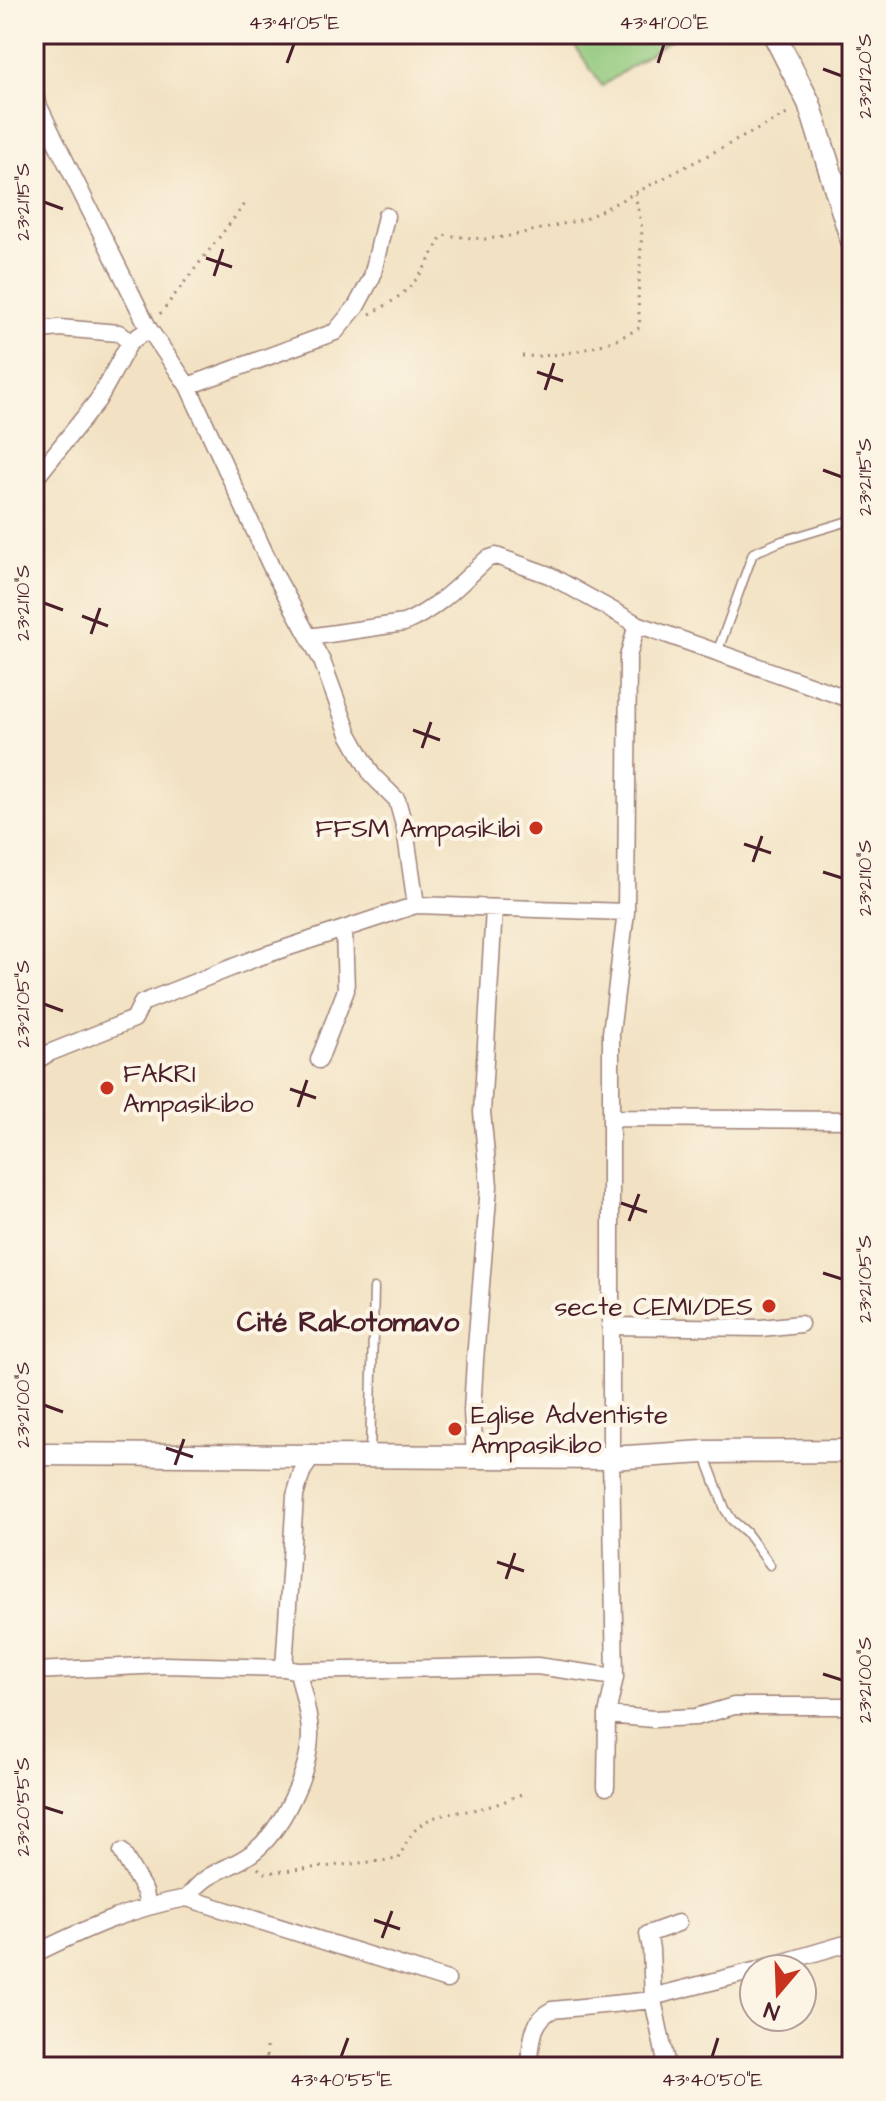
<svg xmlns="http://www.w3.org/2000/svg" width="886" height="2101" font-family="'Architects Daughter',sans-serif">
  <style>
    .green { fill: #8ec77a; stroke: #6c7352; stroke-width: 2 }
    .lines { fill: none; stroke-linecap: round; stroke-linejoin: round }
    .lane-casing { stroke: #9e8077; stroke-width: 11 }
    .street-casing { stroke: #9e8077; stroke-width: 19 }
    .secondary-casing { stroke: #9e8077; stroke-width: 25 }
    .path { stroke: #9e8077; stroke-width: 3; stroke-dasharray: 2 6; stroke-linecap: butt }
    .lane { stroke: #fff; stroke-width: 8 }
    .street { stroke: #fff; stroke-width: 16 }
    .secondary { stroke: #fff; stroke-width: 22 }
    .ticks { fill: none; stroke: #4a1f2b; stroke-width: 3 }
    .poi-dot { fill: #c8321e; stroke: #fcf5e5; stroke-width: 3 }
    .labels { text-anchor: middle; stroke-width: 8; stroke-linejoin: round; paint-order: stroke }
    .poi-label { font-size: 26px; fill: #4a1f2b; stroke: #fcf5e5; text-anchor: end }
    .neighbourhood-label { font-size: 28px; font-weight: bold; fill: #4a1f2b; stroke: #fcf5e5 }
    .neatline { fill: none; stroke: #4a1f2b; stroke-width: 3 }
    .ticks-label { font-size: 20px; text-anchor: middle; fill: #4a1f2b }
  </style>
  <rect width="100%" height="100%" fill="#fcf5e5"/>
  <filter id="ink" filterUnits="userSpaceOnUse"><feTurbulence type="fractalNoise" baseFrequency=".0125" numOctaves="2"/><feDisplacementMap in="SourceGraphic" scale="16" xChannelSelector="R" yChannelSelector="G"/><feConvolveMatrix kernelMatrix="1 2 1 2 8 2 1 2 1" color-interpolation-filters="sRGB"/></filter>
  <filter id="wash" filterUnits="userSpaceOnUse"><feTurbulence type="fractalNoise" baseFrequency=".006" numOctaves="4" result="noise"/><feDisplacementMap in="SourceGraphic" scale="32" xChannelSelector="R" yChannelSelector="G"/><feGaussianBlur stdDeviation="1.8" result="paint"/><feColorMatrix in="noise" values="0 0 0 0 0 0 0 0 0 0 0 0 0 0 0 0 0 1.4 0 .05"/><feComposite in="paint" operator="in"/></filter>
  <g filter="url(#wash)">
    <rect width="100%" height="100%" fill="#f2e2c3"/>
    <path class="green" d="M567,34H679L602,86Z"/>
  </g>
  <g filter="url(#ink)">
    <g class="lines">
      <g class="lane-casing">
        <path id="lane" d="M717,653L753,553L782,541L852,520
          M704,1453L725,1509L732,1520L746,1532L770,1565
          M370,1456L374,1288"/>
      </g>
      <g class="street-casing">
        <path id="street" d="M34,79L36,100L55,140L149,329L188,386L274,573L322,661L349,734L372,775L397,800L405,829L416,905
          M34,331L59,328L119,333L130,342
          M188,386L335,332L356,307L372,277L386,216
          M34,480L98,400L130,342L149,329
          M309,637L404,623C436,610 462,582 487,559L496,556L549,575L637,624L852,700
          M319,1060L346,990L344,929
          M34,1062L49,1053L134,1019L142,1003L256,958L416,905L626,912
          M611,1118L852,1120
          M610,1326L761,1328L800,1324
          M475,1456L472,1411L475,1360L489,1186L482,1112L494,909
          M34,1671L164,1665L284,1668
          M298,1671L537,1666L615,1677
          M607,1715L653,1719L696,1717L734,1706H852
          M606,1787L607,1715L615,1677L611,1458V1033L626,912L628,657L637,624
          M122,1852L145,1892L148,1906
          M187,1898C210,1868 226,1872 252,1853C282,1831 311,1769 310,1732C309,1712 302,1691 298,1671L284,1668L295,1496L302,1472L312,1457
          M34,1954C85,1929 130,1908 187,1898L447,1980
          M760,1969L852,1942
          M652,1997L754,1971
          M529,2067C532,2045 530,2021 552,2010L653,2000
          M667,2067L653,2000L651,1949L648,1934L678,1923"/>
      </g>
      <g class="secondary-casing">
        <path id="secondary" d="M774,34L809,103L852,241
          M34,1454L611,1458L704,1452L852,1451"/>
      </g>
      <path class="path" d="M160,314L248,200
        M370,314C410,294 423,275 442,235L485,239L505,237L585,219L791,112
        M522,356C556,358 611,347 640,327L638,300L642,228L635,194
        M258,1868L264,1873L399,1859C419,1804 448,1819 494,1805C504,1802 514,1797 524,1793
        M266,2047L267,2067"/>
      <use href="#lane" class="lane"/>
      <use href="#street" class="street"/>
      <use href="#secondary" class="secondary"/>
    </g>
  </g>
  <path class="ticks" d="M287,63L294,44M658,63L664,44M823,69L842,76M44,202L63,209M206,258L232,267M214,276L223,249M537,372L563,381M545,390L554,363M823,470L842,477M44,603L63,610M82,616L108,626M91,634L100,608M413,730L440,740M422,748L431,722M744,844L771,853M753,862L762,836M823,872L842,878M44,1004L63,1011M290,1089L316,1098M298,1107L307,1080M621,1203L647,1212M629,1221L639,1194M823,1273L842,1279M44,1405L63,1412M166,1448L193,1457M175,1465L184,1439M497,1562L524,1571M506,1579L515,1553M823,1674L842,1680M44,1807L63,1813M374,1920L400,1929M382,1938L392,1911M341,2057L348,2038M712,2057L718,2038"/>
  <g class="poi-dot">
    <circle cx="536" cy="828" r="8"/>
    <circle cx="107" cy="1088" r="8"/>
    <circle cx="769" cy="1306" r="8"/>
    <circle cx="455" cy="1429" r="8"/>
  </g>
  <g class="labels">
    <g class="poi-label">
      <text x="520" y="837">FFSM Ampasikibi</text>
      <text x="123" y="1082" text-anchor="start">FAKRI<tspan x="123" dy="30">Ampasikibo</tspan></text>
      <text x="753" y="1315">secte CEMI/DES</text>
      <text x="471" y="1423" text-anchor="start">Eglise Adventiste<tspan x="471" dy="30">Ampasikibo</tspan></text>
    </g>
    <g class="neighbourhood-label">
      <text x="348" y="1331">Cité Rakotomavo</text>
    </g>
  </g>
  <rect width="886" height="2101" fill="none" stroke="#fcf5e5" stroke-width="88"/>
  <g transform="translate(778 1993) rotate(199)"><circle r="38" fill="#fcf5e5" stroke="#b59f9b" stroke-width="2"/>
  <path d="M0-6L14 30L0 20L-14 30Z" fill="#c8321e"/>
  <text y="-12" font-size="22" font-weight="bold" text-anchor="middle" fill="#4a1f2b">N</text>
  </g>
  <rect x="44" y="44" width="798" height="2013" class="neatline"/>
  <g class="ticks-label">
    <text x="294" y="29">43°41'05"E</text>
    <text x="664" y="29">43°41'00"E</text>
    <text transform="translate(864 76) rotate(-90)" y="7">23°21'20"S</text>
    <text transform="translate(22 202) rotate(-90)" y="7">23°21'15"S</text>
    <text transform="translate(864 477) rotate(-90)" y="7">23°21'15"S</text>
    <text transform="translate(22 603) rotate(-90)" y="7">23°21'10"S</text>
    <text transform="translate(864 878) rotate(-90)" y="7">23°21'10"S</text>
    <text transform="translate(22 1004) rotate(-90)" y="7">23°21'05"S</text>
    <text transform="translate(864 1279) rotate(-90)" y="7">23°21'05"S</text>
    <text transform="translate(22 1405) rotate(-90)" y="7">23°21'00"S</text>
    <text transform="translate(864 1680) rotate(-90)" y="7">23°21'00"S</text>
    <text transform="translate(22 1807) rotate(-90)" y="7">23°20'55"S</text>
    <text x="341" y="2086">43°40'55"E</text>
    <text x="712" y="2086">43°40'50"E</text>
  </g>
</svg>
